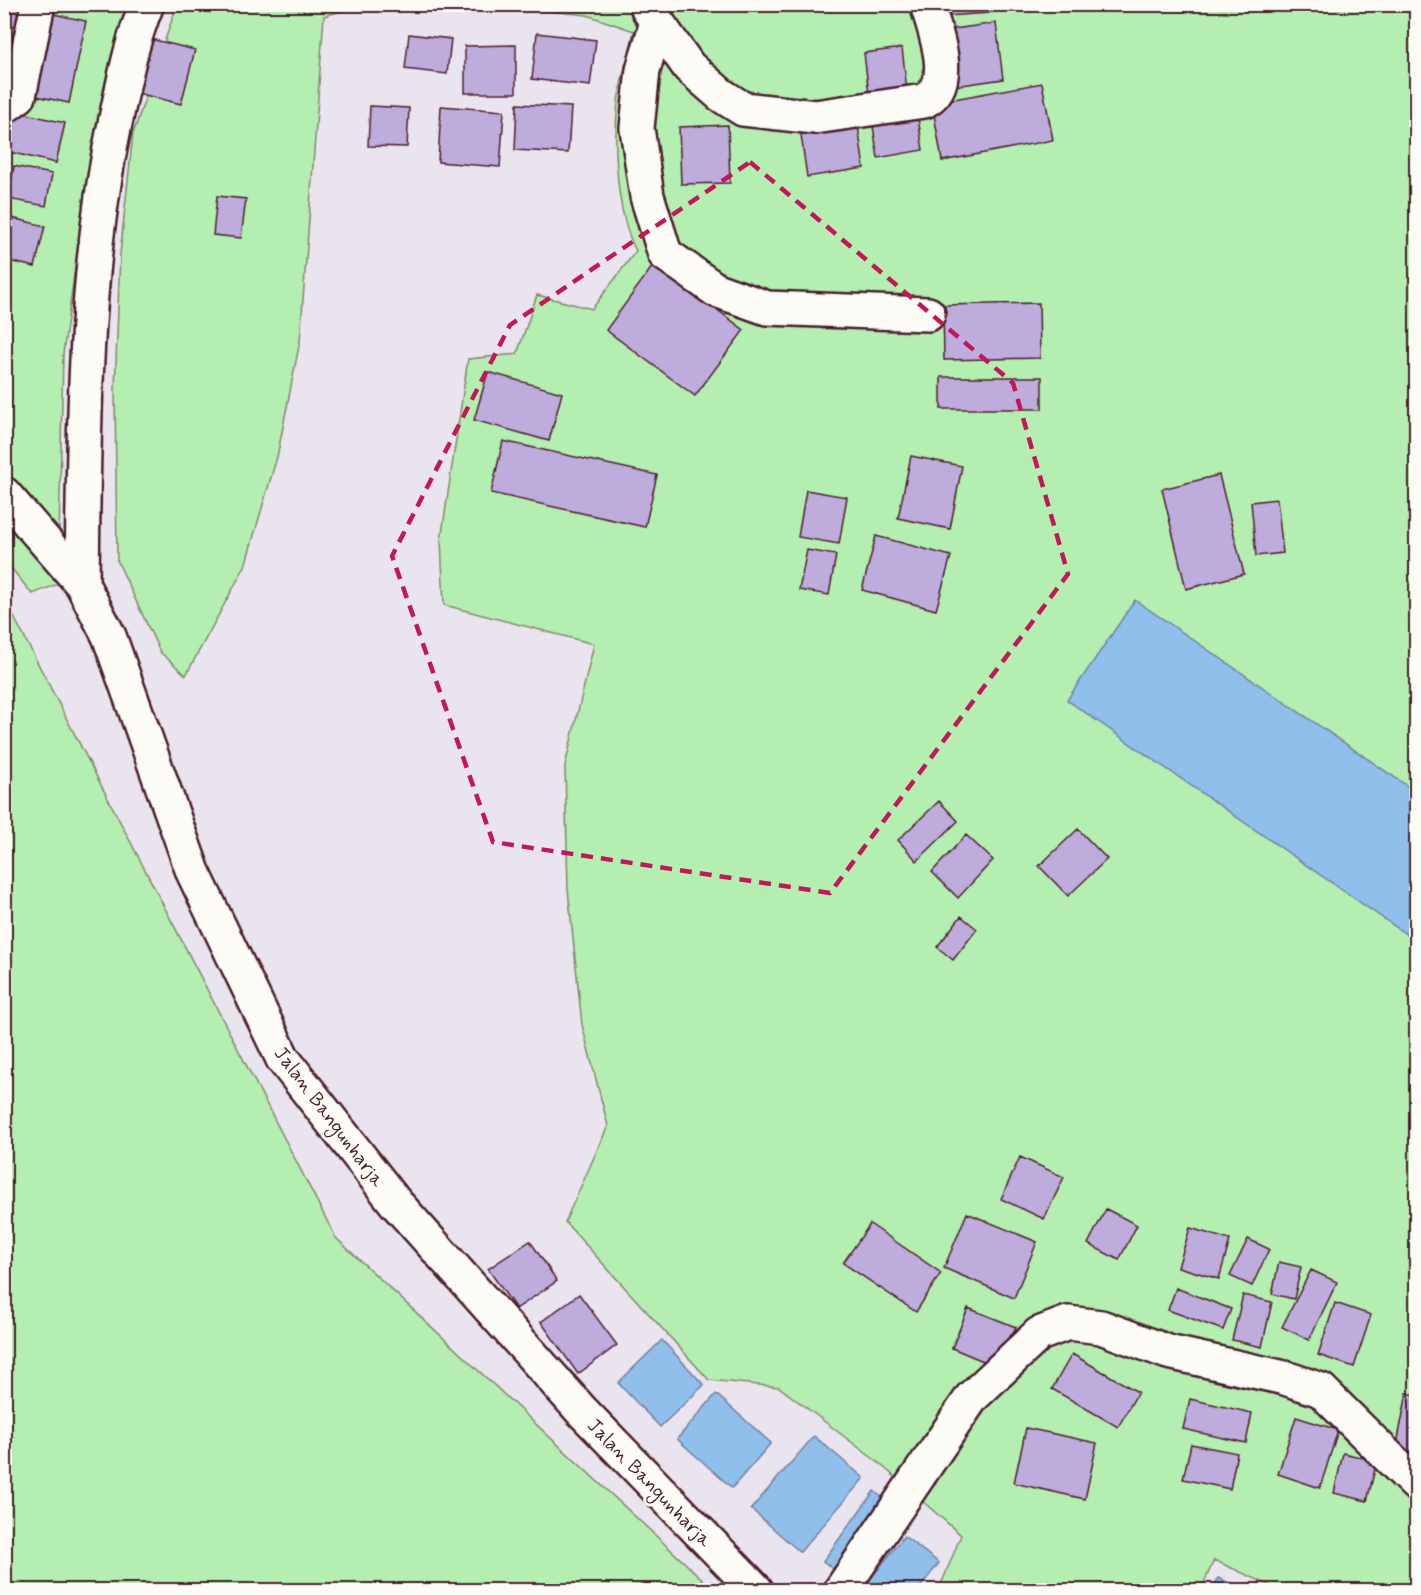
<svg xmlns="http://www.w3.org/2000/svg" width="1421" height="1595" font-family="Mynerve,sans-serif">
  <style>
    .green { fill: #b5eeb1; stroke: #80866e; stroke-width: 1.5 }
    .water { fill: #8fbfea; stroke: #737f9e; stroke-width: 1.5 }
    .building { fill: #beacdc; stroke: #4a1f2b; stroke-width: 1.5 }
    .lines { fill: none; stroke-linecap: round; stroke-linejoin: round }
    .street-casing { stroke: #4a1f2b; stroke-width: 38 }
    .street { stroke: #fdfcf7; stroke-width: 33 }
    .marked { fill: none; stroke: #c2185b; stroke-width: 4.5; stroke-dasharray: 12 8; stroke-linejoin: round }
    .labels { text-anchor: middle; stroke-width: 6; stroke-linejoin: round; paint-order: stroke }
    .street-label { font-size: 20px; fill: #4a1f2b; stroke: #fdfcf7 }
  </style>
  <rect width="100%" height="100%" fill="#eae4ef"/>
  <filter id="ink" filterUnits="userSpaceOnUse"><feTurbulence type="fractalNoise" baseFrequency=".0167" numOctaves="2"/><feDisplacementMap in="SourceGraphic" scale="12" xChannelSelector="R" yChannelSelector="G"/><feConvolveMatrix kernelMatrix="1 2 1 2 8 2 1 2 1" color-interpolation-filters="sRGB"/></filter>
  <g filter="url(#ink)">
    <path class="green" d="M4,5H132L92,148L63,354L58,584L32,594L4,559Z
      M177,5H424H362L324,16L300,341L277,457L245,566L186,675L160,652L117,560L115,390L120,254L133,134Z
      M497,5H1416V1590H1280L1214,1560L1201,1590H939L961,1535L879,1463L779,1387L709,1380L565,1222L608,1126L582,1025L568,889L565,766L594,644L444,605L441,540L468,359L517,354L537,295L592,309L636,251C616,213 613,145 618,102C621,78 629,54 634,31L587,15Z
      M4,598L336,1238L714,1590H5Z"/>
    <path class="water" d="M1135,600L1416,792V941L1067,700Z
      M662,1340L704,1385L660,1427L618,1383Z
      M716,1394L771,1443L732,1488L677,1439Z
      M814,1436L864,1478L800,1552L751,1509Z
      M874,1491L889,1503L837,1572L823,1561Z
      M904,1536L939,1563L918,1590H862Z
      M1218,1578L1247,1590H1213Z"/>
    <path class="building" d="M4,4H32L25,30L4,24Z
      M932,4H988L989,13L933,17Z
      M44,12L86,21L69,103L27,94Z
      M996,23L1003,79L948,87L940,31Z
      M4,31L25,37L17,65L4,61Z
      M537,33L596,40L590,86L532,79Z
      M409,34L451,39L447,74L405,69Z
      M151,39L195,50L181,104L137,93Z
      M516,45V93H465V46Z
      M902,48L907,90L869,95L864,53Z
      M1042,83L1053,140L942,161L932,103Z
      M517,104L571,107L568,153L515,150Z
      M370,106L409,108L407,147L368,146Z
      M441,106L504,111L500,167L438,162Z
      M14,111L65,123L56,163L5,151Z
      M917,112L923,150L878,158L872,120Z
      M857,119L864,168L807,177L800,128Z
      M728,125L730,183L681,184L679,127Z
      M14,166L52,174L46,206L8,199Z
      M217,196L246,199L241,238L213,235Z
      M4,216L45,226L35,267L4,260Z
      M655,263L744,330L695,396L606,330Z
      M1039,303L1040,358L944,360L943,305Z
      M488,372L562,393L549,441L474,420Z
      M941,377H1042V409H941Z
      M503,441L657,475L645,527L491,493Z
      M911,456L962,466L950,529L898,518Z
      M1219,475L1244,574L1186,589L1162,489Z
      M806,490L847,497L839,544L798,537Z
      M1277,499L1283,553L1256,556L1251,502Z
      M876,536L951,556L936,610L862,590Z
      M807,550L836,555L829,595L799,590Z
      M939,801L958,821L917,861L898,840Z
      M1078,829L1107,859L1068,896L1039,866Z
      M966,835L993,860L958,898L932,872Z
      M961,916L977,929L953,960L937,947Z
      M1020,1157L1064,1177L1044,1219L1001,1199Z
      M1106,1209L1137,1225L1119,1260L1088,1244Z
      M967,1213L1037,1242L1014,1298L944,1268Z
      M870,1224L941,1273L916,1312L843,1263Z
      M1190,1228L1230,1240L1219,1279L1178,1267Z
      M1248,1239L1269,1249L1252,1286L1230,1276Z
      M530,1241L557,1281L516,1309L488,1269Z
      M1279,1262L1301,1267L1294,1299L1272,1294Z
      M1311,1270L1337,1282L1309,1340L1282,1327Z
      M1176,1288L1231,1309L1223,1330L1168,1310Z
      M579,1294L617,1345L578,1374L541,1322Z
      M1243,1295L1272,1302L1262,1347L1232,1340Z
      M1335,1303L1371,1315L1354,1367L1318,1355Z
      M968,1308L1016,1327L1000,1368L952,1348Z
      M1072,1354L1138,1392L1118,1427L1052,1389Z
      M1407,1393L1416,1395V1458L1395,1454Z
      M1190,1399L1252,1413L1246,1443L1183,1429Z
      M1296,1417L1338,1430L1320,1488L1278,1474Z
      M1026,1428L1097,1443L1085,1499L1014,1483Z
      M1191,1444L1237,1453L1230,1489L1183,1479Z
      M1343,1453L1377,1461L1367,1501L1334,1493Z"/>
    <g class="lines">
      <g class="street-casing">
        <path id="street" d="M648,9L689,67L721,95L743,109L815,117L924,101C957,84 935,32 927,4
          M657,22L643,70L637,128L647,196L665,254L716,290L767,308L928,314
          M4,107L19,96L38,4
          M4,494L82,584L109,636L193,872L283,1059L395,1202L581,1410L756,1590
          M82,584C84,427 83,268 117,114C125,76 132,40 147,4
          M841,1590L972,1397L1039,1334L1068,1323L1101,1327L1168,1352L1285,1378L1321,1390L1416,1484"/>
      </g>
      <use href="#street" class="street"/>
    </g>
  </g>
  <path class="marked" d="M750,162L1013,383L1068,574L830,893L493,842L392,556L510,325Z"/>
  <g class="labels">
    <g class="street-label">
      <text transform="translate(330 1116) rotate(53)" y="7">Jalan Bangunharja</text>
      <text transform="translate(650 1482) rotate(46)" y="7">Jalan Bangunharja</text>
    </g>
  </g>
  <rect width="1421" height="1595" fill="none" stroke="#fdfcf7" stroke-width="24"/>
  <rect x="12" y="12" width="1397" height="1571" fill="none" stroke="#4a1f2b" stroke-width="2" filter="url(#ink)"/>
</svg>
